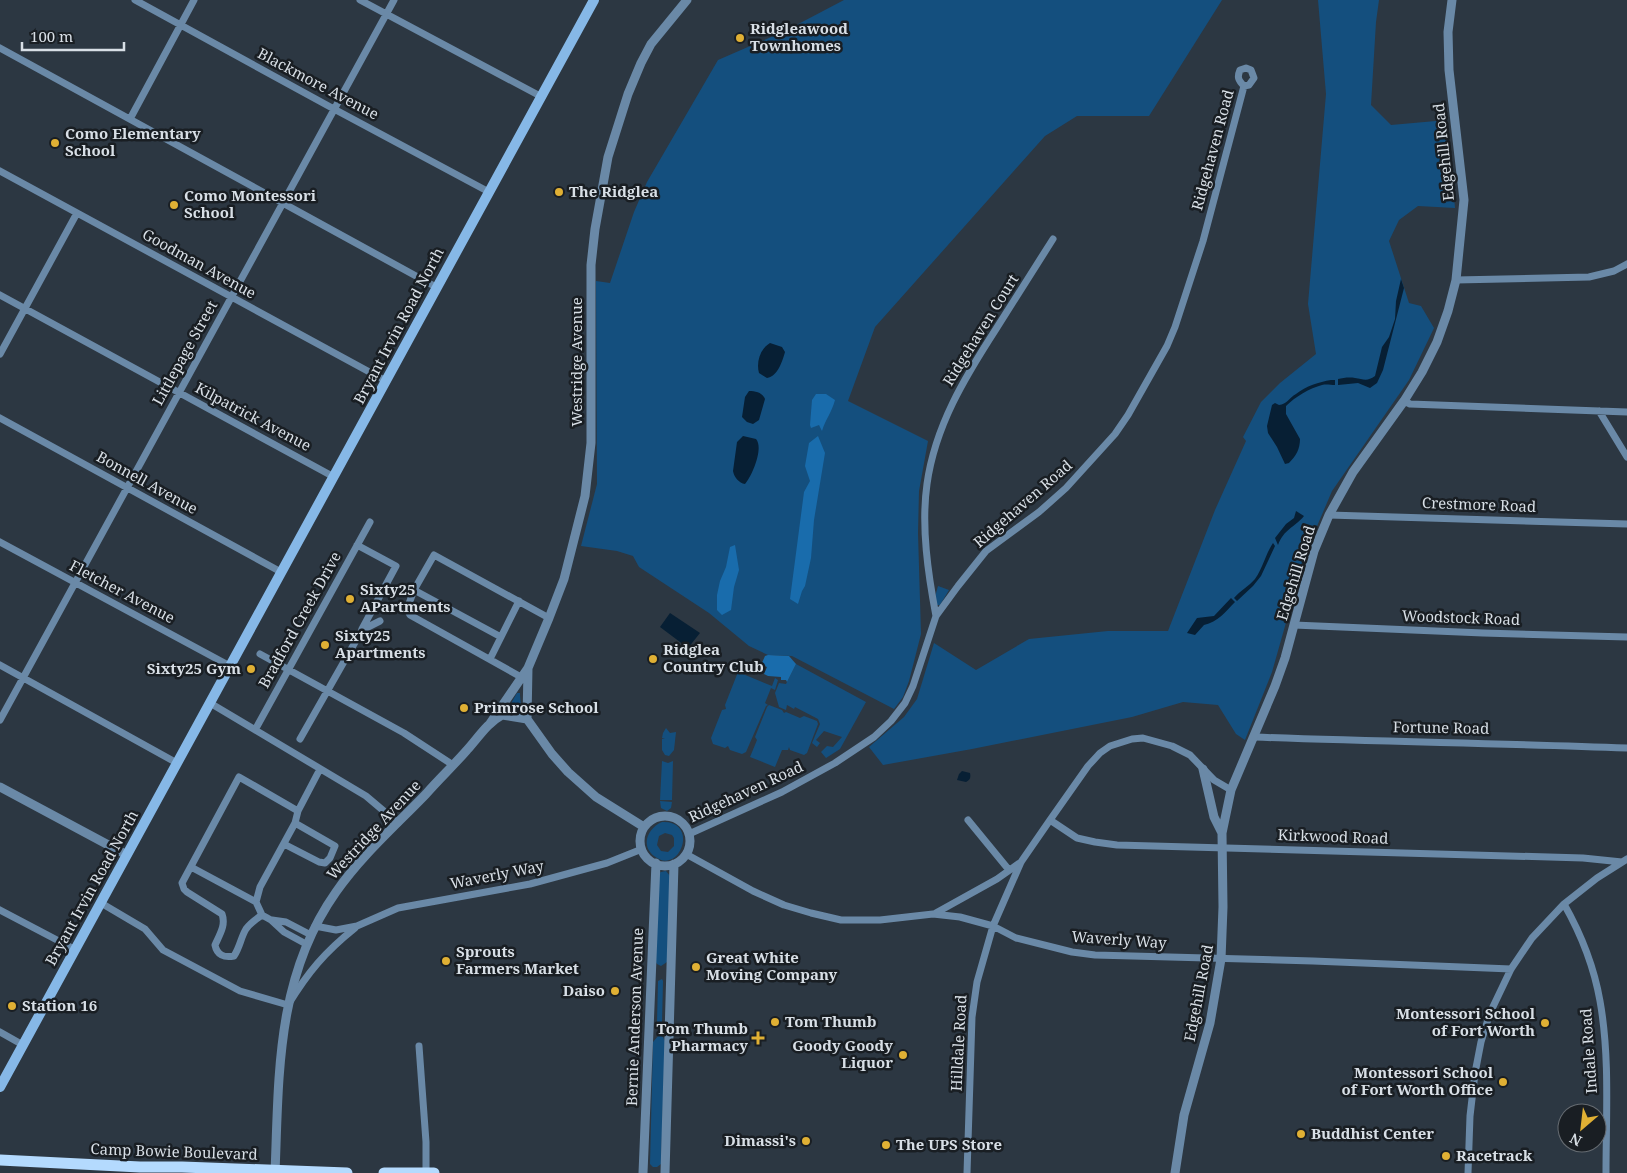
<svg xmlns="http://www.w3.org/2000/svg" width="1627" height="1173" font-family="'Noto Serif',serif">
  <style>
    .green { fill: #144f7e; fill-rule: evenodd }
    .forest { fill: #196cac }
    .water { fill: #071f34 }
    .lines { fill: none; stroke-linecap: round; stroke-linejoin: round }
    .minor { stroke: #6a89a7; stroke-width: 7 }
    .tertiary { stroke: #6a89a7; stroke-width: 9 }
    .secondary { stroke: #86b8e7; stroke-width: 10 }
    .primary { stroke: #b4dafe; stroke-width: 11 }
    .poi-dot { fill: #e0b034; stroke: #191e23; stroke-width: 2 }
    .labels { text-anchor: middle; stroke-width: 5; stroke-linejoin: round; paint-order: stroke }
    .poi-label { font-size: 15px; font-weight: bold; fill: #d8dfe6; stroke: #191e23; text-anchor: start }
    .street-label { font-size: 15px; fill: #d8dfe6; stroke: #191e23 }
  </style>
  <rect width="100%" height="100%" fill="#2c3742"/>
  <path class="green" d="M844,0H1222L1149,116H1077L1045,136L875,327L848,401L928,441L919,491L918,533L921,634L909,681L903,697L894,709L792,656L768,655L749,646L709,613L639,567L633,556L617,551L581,546L597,484L596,281L610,283L634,212L647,182L718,60L785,31Z
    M1318,0H1379L1376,22L1371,105L1391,125L1447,120L1455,208L1418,206L1399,220L1389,241L1409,303L1421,306L1434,328L1409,380L1332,491L1306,552L1272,672L1245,740L1236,734L1218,705L1183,702L1132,717L972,749L883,765L869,747L904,717L917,699L934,643L976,670L1029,639L1108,631H1168L1215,510L1246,441L1243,437L1261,402L1280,383L1316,354L1308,304L1326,94Z
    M938,586L949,590L940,605H937L935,597Z
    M796,664L866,702L840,749L826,758L821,752L827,746L833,747L842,737L824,731L816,740L820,743L817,747L812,743L820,724L818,719L795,707L794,709L787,705L786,710L779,707L775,693L779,683L786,684Z
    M738,672L772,686L775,678L778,680L775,690L771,688L765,703L768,705L766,706L746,752L742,754L730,750L728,746L725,748L713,744L711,738L722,710L726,709L725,705Z
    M517,693H520V695L521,707L517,711L511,710L509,707Z
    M769,705L782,710L784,713L786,712L800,718L804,716L817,721L818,724L807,753L804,755L790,750L789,747L788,750H782L775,767L750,757L757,740L755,737L767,707Z
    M666,728L670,733L676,732L674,750L669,756L665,755L662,750V739H665L662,738L663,733Z
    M662,761L668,763L673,761L672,800H660Z
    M660,801L672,802L671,808L667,811L661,808Z
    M662,822C700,820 680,877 654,856C640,845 648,828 662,822ZM665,833L672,835L674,838V846L668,852L661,851L657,845L659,836Z
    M666,871L670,876L667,962L661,966L657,964L655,961L658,874L661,872Z
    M662,979L663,981L662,1024L660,1026L657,1023L658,981Z
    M659,1035L663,1037L665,1041L661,1164L657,1167H653L650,1164L653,1042Z"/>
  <path class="forest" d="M816,394H826L835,400C832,412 825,420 822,431L819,425L811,428L810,425L812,400Z
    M818,436L825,453L814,520L811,558L805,586L802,591L798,604L790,599L804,492L810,481L805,466L809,443Z
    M735,545L739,570L734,587L731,610L722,615L717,610V595L720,581L726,567L730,547Z
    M768,655L789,656L796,664L787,682L786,680H781V677L768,676L764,674L767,667L761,665L765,656Z"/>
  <path class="water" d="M1401,279L1404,288L1383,370L1377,383L1370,388L1358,383L1338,385V379C1343,378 1349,377 1355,378C1363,379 1367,382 1375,376L1382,347L1389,337L1395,319L1396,301Z
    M770,343L782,347L785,352C782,362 778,376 767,378L759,373C756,362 760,349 770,343Z
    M1331,380H1335V385C1331,385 1326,384 1322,385C1310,388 1295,397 1286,406V414L1300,439C1300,449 1296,456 1289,463L1285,464L1277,447L1268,433L1267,426L1272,405L1275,403L1279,405C1287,404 1289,398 1296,394C1306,386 1319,382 1331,380Z
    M749,391C756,391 763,393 765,399L759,420L753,424L747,422L742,417L745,397Z
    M743,436L756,439C764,448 752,476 745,484C739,483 734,477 733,471L737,442Z
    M1296,511L1304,516C1294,528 1284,529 1278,545L1275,538L1286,524L1294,518Z
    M1273,543L1275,546L1261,576L1253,586L1237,601L1234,598C1240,591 1249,586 1255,579C1263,568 1266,553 1273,543Z
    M1231,598L1235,602C1225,612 1218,622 1204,625L1195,635L1187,633L1197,618L1214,616Z
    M670,613L700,633L688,648L660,627Z
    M962,771L970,773C971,778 970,780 966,782L957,780L959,774Z"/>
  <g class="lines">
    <path class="minor" d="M135,0L334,109L489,192
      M360,0L542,97
      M0,48L436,287
      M130,119L194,0
      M0,171L386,381
      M1456,280L1589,277L1614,271L1627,264
      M0,295L334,477
      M0,354L77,213
      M1404,401L1410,404L1627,412
      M1599,411L1627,457
      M0,418L281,572
      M1329,515L1627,524
      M0,542L230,666
      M357,545L396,566L362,629
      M414,590L501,637
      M936,616C928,574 921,526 927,484C935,426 965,377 996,329C1015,299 1034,269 1053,239
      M1294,625L1483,633L1627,637
      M260,654L404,733L453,765
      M490,659L519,601
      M0,665L177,763
      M521,677L410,615L407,609L414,590L434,555L549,618
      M210,703L366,796L398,823
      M0,720L394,0
      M255,730L370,522
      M1254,737C1379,742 1503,743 1627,748
      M300,739L362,630L380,621
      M968,820L1009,870
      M1050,820L1077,838L1095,842L1117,845L1583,858L1622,862
      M689,834L782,792L835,763L874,737L891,721L905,703L913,686L936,616L958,586L986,551L1039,512L1066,488L1115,434L1128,415L1167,346L1175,327L1203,241L1244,86L1249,85L1254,78L1251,70L1246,68L1240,70C1237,77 1238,80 1244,86
      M284,844L319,862L325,863L330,858L335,846L295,823
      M686,854L753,891L784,905L811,913L841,920H880L933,914L960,917L993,926L1016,938L1072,952L1095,955L1313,961L1511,969
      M191,867L256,902
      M101,903L145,929L163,950L240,991L288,1005C308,972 325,952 355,928
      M1564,904C1581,934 1594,967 1600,1001C1610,1057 1606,1116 1606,1173
      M0,910L76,950
      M934,914L997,879L1021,862
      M262,915C256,919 250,923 246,929C241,937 240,947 234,956C224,958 217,955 215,945C220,934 226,925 222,914L187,892L184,889L182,883L239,777L298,811
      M262,915L256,902L260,887L295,823L298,811L320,769
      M262,915L271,920L284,932L306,944
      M272,920L286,922L311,935
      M315,926L336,930L357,926L398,908L530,884L607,863L642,849
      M0,1032L23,1045
      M419,1046L426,1142V1173
      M967,1173L972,1017L977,982L993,926L1021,862L1050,820L1088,766L1100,753L1110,746L1132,739L1143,738L1172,746L1190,755L1214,780L1231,790
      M1468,1173L1470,1116L1475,1073L1481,1042L1490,1013L1511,969L1532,938L1564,904L1597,878L1627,859"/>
    <path class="tertiary" d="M528,668L527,719L552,754L568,772L596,797L644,827
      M489,725L528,668L549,618L564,579L585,496L591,443V265L595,229L608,157L628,94L641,63L651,44L687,0
      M1203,769L1214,817L1222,833
      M0,787L127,855
      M640 841a25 25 0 1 1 50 0a25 25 0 1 1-50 0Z
      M275,1173C279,1074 276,977 336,892C361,856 395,826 426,794C439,779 454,765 467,750C478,738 487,723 502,715L527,719
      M643,1173L656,863
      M665,1173L674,864
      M1175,1173L1184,1115L1210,1023L1221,959L1223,907L1222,833L1231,790L1275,686L1285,658L1314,551L1329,515L1353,472L1404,401L1422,372L1437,342L1448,311L1456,280L1464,200L1449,70L1448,32L1452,0"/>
    <path class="secondary" d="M0,1087L594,0"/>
    <path class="primary" d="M0,1160L140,1167H182L347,1173
      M384,1173H434"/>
  </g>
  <g class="poi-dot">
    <circle cx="740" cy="38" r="5"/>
    <circle cx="55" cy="143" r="5"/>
    <circle cx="559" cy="192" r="5"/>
    <circle cx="174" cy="205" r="5"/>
    <circle cx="350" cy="599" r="5"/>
    <circle cx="325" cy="645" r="5"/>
    <circle cx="653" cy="659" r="5"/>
    <circle cx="251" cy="669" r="5"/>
    <circle cx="464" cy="708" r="5"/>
    <circle cx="446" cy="961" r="5"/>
    <circle cx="696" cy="967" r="5"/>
    <circle cx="615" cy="991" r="5"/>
    <circle cx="12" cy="1006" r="5"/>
    <circle cx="775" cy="1022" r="5"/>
    <circle cx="1545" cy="1023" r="5"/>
    <path d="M755.5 1030.5h5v5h5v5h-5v5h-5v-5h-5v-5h5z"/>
    <circle cx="903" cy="1055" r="5"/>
    <circle cx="1503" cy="1082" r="5"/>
    <circle cx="1301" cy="1134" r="5"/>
    <circle cx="806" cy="1141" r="5"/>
    <circle cx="886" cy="1145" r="5"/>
    <circle cx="1446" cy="1156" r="5"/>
  </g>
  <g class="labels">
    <g class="poi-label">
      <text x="750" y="34">Ridgleawood<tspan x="750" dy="17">Townhomes</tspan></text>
      <text x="65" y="139">Como Elementary<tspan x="65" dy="17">School</tspan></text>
      <text x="569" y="197">The Ridglea</text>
      <text x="184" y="201">Como Montessori<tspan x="184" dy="17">School</tspan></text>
      <text x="360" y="595">Sixty25<tspan x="360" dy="17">APartments</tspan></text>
      <text x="335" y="641">Sixty25<tspan x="335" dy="17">Apartments</tspan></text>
      <text x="663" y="655">Ridglea<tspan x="663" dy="17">Country Club</tspan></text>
      <text x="241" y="674" text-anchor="end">Sixty25 Gym</text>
      <text x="474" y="713">Primrose School</text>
      <text x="456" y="957">Sprouts<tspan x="456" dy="17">Farmers Market</tspan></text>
      <text x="706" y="963">Great White<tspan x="706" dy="17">Moving Company</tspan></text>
      <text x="605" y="996" text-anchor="end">Daiso</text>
      <text x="22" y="1011">Station 16</text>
      <text x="1535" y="1019" text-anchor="end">Montessori School<tspan x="1535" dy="17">of Fort Worth</tspan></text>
      <text x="785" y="1027">Tom Thumb</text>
      <text x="748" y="1034" text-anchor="end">Tom Thumb<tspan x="748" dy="17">Pharmacy</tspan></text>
      <text x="893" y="1051" text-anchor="end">Goody Goody<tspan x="893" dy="17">Liquor</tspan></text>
      <text x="1493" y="1078" text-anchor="end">Montessori School<tspan x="1493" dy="17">of Fort Worth Office</tspan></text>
      <text x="1311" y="1139">Buddhist Center</text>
      <text x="796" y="1146" text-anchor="end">Dimassi's</text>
      <text x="896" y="1150">The UPS Store</text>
      <text x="1456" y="1161">Racetrack</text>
    </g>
    <g class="street-label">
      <text transform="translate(318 84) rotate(28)" y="5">Blackmore Avenue</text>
      <text transform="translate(1213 150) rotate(-75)" y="5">Ridgehaven Road</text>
      <text transform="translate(1444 152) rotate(-96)" y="5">Edgehill Road</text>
      <text transform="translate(199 264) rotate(29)" y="5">Goodman Avenue</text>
      <text transform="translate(399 326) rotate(-62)" y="5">Bryant Irvin Road North</text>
      <text transform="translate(981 330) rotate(-58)" y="5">Ridgehaven Court</text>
      <text transform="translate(185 353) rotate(-61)" y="5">Littlepage Street</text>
      <text transform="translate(577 362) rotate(-90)" y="5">Westridge Avenue</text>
      <text transform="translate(253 417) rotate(28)" y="5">Kilpatrick Avenue</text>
      <text transform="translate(147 483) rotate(29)" y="5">Bonnell Avenue</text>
      <text transform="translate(1023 504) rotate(-41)" y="5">Ridgehaven Road</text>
      <text transform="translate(1479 505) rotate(2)" y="5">Crestmore Road</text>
      <text transform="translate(1296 573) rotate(-73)" y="5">Edgehill Road</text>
      <text transform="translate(122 592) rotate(28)" y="5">Fletcher Avenue</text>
      <text transform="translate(1461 618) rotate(2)" y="5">Woodstock Road</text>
      <text transform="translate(300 620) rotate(-61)" y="5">Bradford Creek Drive</text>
      <text transform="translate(1441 728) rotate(1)" y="5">Fortune Road</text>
      <text transform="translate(746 792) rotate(-25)" y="5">Ridgehaven Road</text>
      <text transform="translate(374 830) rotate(-47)" y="5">Westridge Avenue</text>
      <text transform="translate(1333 837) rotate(2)" y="5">Kirkwood Road</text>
      <text transform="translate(497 875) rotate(-11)" y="5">Waverly Way</text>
      <text transform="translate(92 888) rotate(-61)" y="5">Bryant Irvin Road North</text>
      <text transform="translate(1119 940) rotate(4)" y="5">Waverly Way</text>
      <text transform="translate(1199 993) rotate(-79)" y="5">Edgehill Road</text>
      <text transform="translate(635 1017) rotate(-88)" y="5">Bernie Anderson Avenue</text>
      <text transform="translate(959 1043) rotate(-87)" y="5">Hilldale Road</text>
      <text transform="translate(1589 1051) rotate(-94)" y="5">Indale Road</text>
      <text transform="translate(174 1152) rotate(2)" y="5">Camp Bowie Boulevard</text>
    </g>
  </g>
  <g transform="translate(1582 1128) rotate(208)"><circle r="24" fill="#191e23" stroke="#656b71"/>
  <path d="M0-4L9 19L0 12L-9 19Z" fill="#e0b034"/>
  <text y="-8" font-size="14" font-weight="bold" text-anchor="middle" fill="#d8dfe6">N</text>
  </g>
  <path d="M22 42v8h102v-8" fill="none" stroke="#d8dfe6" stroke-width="2.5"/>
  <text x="30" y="42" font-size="15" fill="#d8dfe6" stroke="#191e23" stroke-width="4" paint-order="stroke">100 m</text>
</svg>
